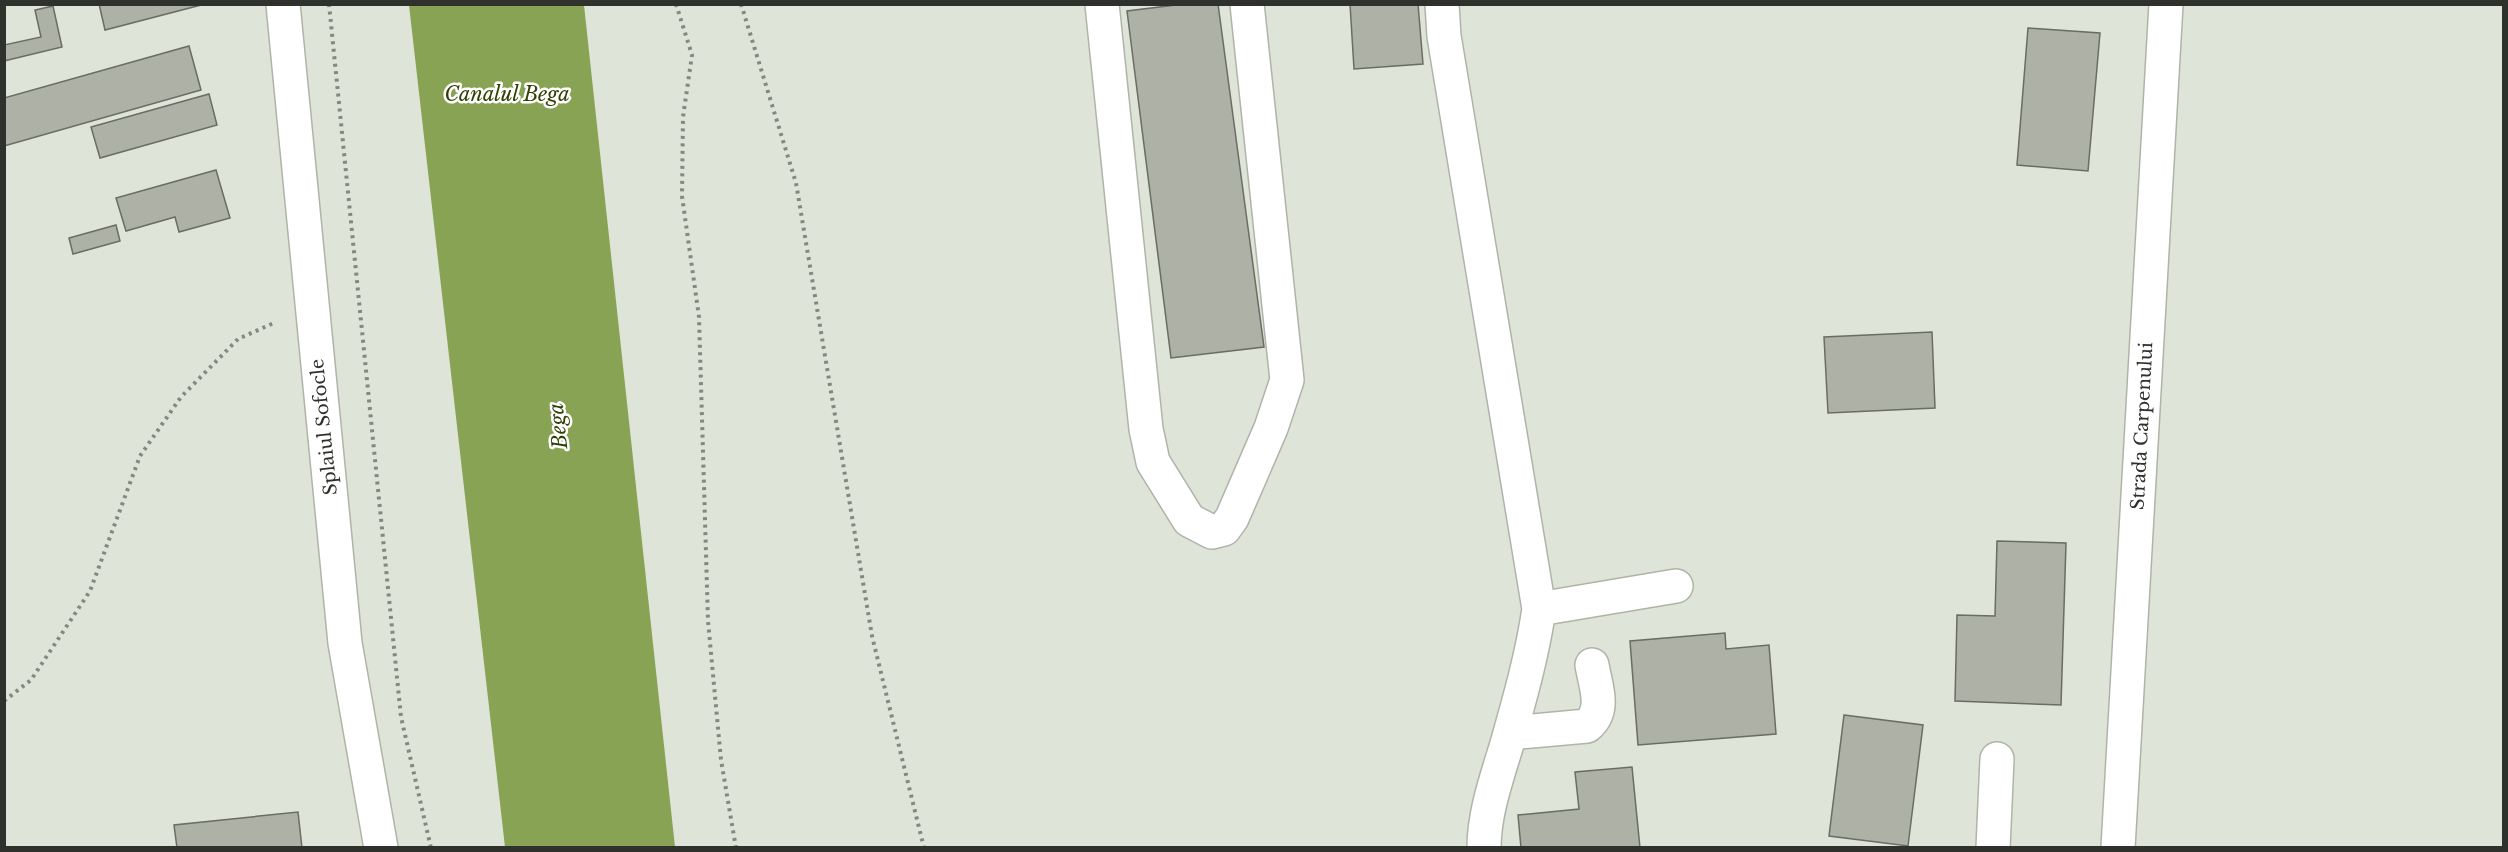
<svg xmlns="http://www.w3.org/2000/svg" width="2508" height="852" font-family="'Libre Baskerville',serif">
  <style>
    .water { fill: #88a354 }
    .building { fill: #adb1a6; stroke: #696d63; stroke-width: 1.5 }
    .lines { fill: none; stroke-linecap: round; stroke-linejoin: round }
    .minor-casing { stroke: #afb4a9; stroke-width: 36 }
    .path { stroke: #848880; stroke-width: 4; stroke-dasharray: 3 4.5; stroke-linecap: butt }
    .minor { stroke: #fff; stroke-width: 33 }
    .labels { text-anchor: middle; stroke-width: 5; stroke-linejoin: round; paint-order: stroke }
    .street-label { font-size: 18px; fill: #2f312c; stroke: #fff }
    .water-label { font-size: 20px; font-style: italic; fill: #304104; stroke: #fff }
  </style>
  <rect width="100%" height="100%" fill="#dfe4d9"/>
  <path class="water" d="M409,5H584L675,847H505Z"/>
  <path class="building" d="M99,4H205L105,30Z
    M1184,4H1218L1264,347L1171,358L1127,11Z
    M1350,4H1418L1423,64L1354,69Z
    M53,6L62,47L4,61V45L41,37L35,10Z
    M2028,28L2100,33L2088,171L2017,165Z
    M189,46L201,90L4,146V98Z
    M209,94L217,125L100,158L91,127Z
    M216,170L230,218L179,232L175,217L126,231L116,198Z
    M116,225L120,241L73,254L69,238Z
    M1932,332L1935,408L1828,413L1824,337Z
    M1997,541L2066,543L2061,705L1955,701L1957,615L1995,616Z
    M1725,633L1726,649L1769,645L1776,734L1638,745L1630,641Z
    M1844,715L1923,725L1908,846L1829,836Z
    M1632,767L1640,848H1521L1518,815L1579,809L1575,772Z
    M298,812L302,848H177L174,825Z"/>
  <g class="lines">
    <g class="minor-casing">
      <path id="minor" d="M283,4L345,643L381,848
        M1102,4L1146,429L1153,462L1189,520L1212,532L1224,529L1232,518L1271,428L1287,380L1247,4
        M1442,4L1444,36L1539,609C1532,656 1520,698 1507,744C1497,777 1484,813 1484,848
        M1539,609L1676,586
        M1510,733L1587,726C1606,710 1596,688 1592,665
        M1993,848L1997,759
        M2118,848L2166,4"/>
    </g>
    <path class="path" d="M329,4L401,717L431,848
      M676,4L692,55L683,117L682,196L699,317L708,621L721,760L736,848
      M741,4L796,183L872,636L924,848
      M4,701L31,680L90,591L140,456L181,397L238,339L276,322"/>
    <use href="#minor" class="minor"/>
  </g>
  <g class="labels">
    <g class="street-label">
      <text transform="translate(2142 426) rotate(-87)" y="6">Strada Carpenului</text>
      <text transform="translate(324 427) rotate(-96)" y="6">Splaiul Sofocle</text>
    </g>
    <g class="water-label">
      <text x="507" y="101">Canalul Bega</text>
      <text transform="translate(558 426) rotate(-96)" y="7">Bega</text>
    </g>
  </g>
  <rect width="2508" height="852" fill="none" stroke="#2f312c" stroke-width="12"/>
</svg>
